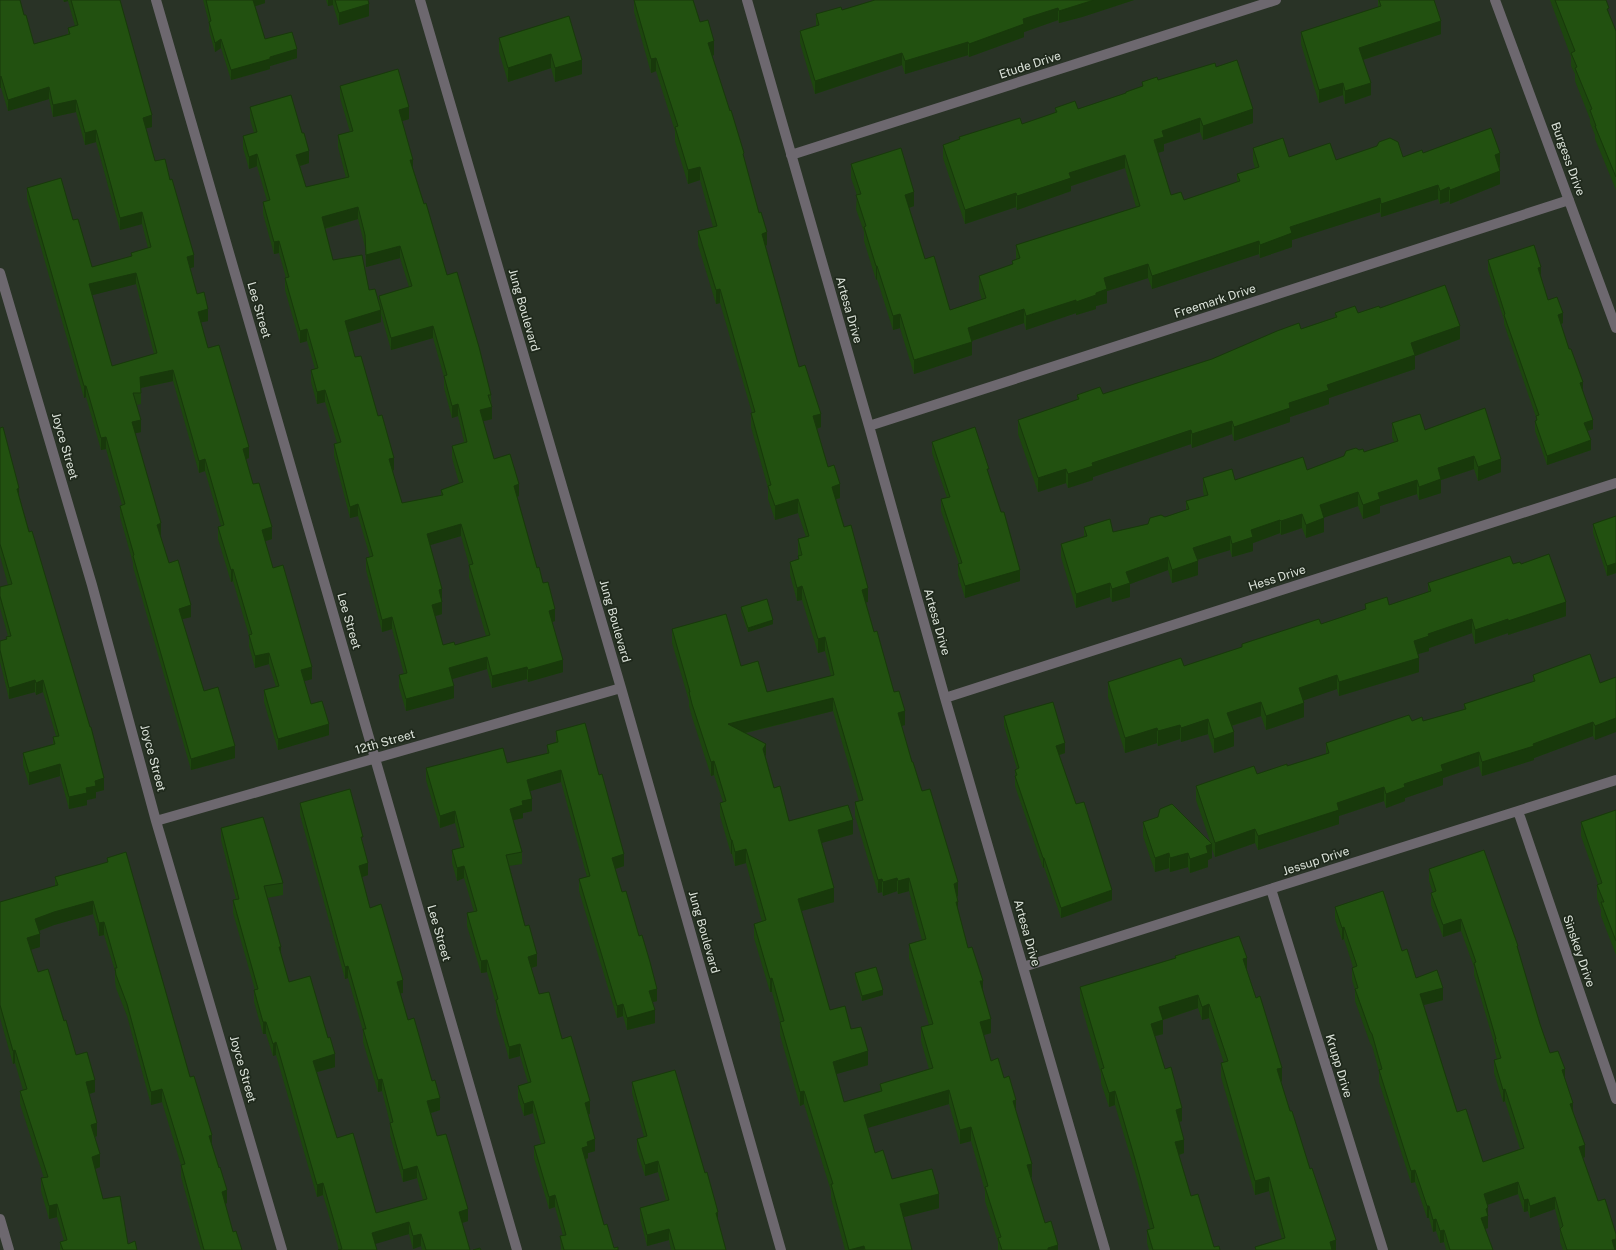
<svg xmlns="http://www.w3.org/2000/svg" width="1616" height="1250" font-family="'Public Sans',sans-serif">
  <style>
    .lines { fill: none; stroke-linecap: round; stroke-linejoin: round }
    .street { stroke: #6d686f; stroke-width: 10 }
    .wall { fill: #1d460e; fill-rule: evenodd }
    .shaded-wall { fill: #18390b }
    .building { fill: #225110; stroke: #18390b; fill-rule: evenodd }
    .labels { text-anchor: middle; stroke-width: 3.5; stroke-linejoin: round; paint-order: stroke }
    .street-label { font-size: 12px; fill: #dbe2d9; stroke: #1f291c }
  </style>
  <rect width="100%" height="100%" fill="#293326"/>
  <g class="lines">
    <path class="street" d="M156,0L517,1250
      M420,0L621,688L781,1250
      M747,0L869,426L945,698L1105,1250
      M1495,0L1616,328
      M791,155L1276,0
      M0,273L92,585L156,821L282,1250
      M869,426L1569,200
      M945,698L1616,483
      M1518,811L1616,1099
      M156,821L621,688
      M1271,889L1383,1250
      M1023,967L1616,780
      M0,1219L9,1250"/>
  </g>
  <path class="wall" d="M0,0L24,15L34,44L68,34V28L75,26L68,1L64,2L63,0H120L152,127L146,128L155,161L170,180L194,267L190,268L197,294L208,321L201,322L208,348L249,458L246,459L253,484L272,539L265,541L273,568L312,679L304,681L311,704L329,735L278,750L264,702V690L276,687L269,664L255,668L249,646V636L233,581L231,582L218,539V527L221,526L205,471L199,473L173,381L141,388V404L137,405L141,432L135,433L161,535H160L169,563L191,617L182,619L204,691L235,758L191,770L133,567V563L120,517V506L122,505L111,467L106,449L101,450L86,397L84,398L27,199V188L73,220L92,267L131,257V253L148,248L142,224L120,230L96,142L85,145L76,112L53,117L49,99L8,111L1,88ZM136,284L154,354L112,366L92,295Z
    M203,0H265V3L255,6L265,39L297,58L270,66V69L231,80L221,48L215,52L209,31V23Z
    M326,0H368L369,16L339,25L333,5L328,6Z
    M634,0H693L700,22L714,55L712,56L744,158L767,245L765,246L799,367L821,427L817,429L828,467L840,498L836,499L868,602H866L874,632L905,725L901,726L912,762L958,896L957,897L958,910L968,948L983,990L991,1033L984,1035L991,1061L1004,1078L1016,1113L1032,1177L1031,1178L1045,1223L1058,1250H998V1242L985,1201V1191L971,1141L960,1144L949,1104L867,1128L875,1153L892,1179L939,1208L904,1217L912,1250H845L831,1198V1191L804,1104L800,1106L780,1035V1022L772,992H770L754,938V924L762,922L746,863L735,866L732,854H731L720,816V803L723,802L714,775L711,776L692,717L689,706V701L672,643V629L741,666L767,692L831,676L825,651L818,653L802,600L797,601L790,575V562L798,559V539L806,537L798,513L775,520L768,499V488L751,427V413H752L720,303L716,304L698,245V231L713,227L700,180L688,184L675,141V131L656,71L651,73L634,12ZM833,711L859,801L855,802V816L878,893L882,892L883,896L897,891L898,894L909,891L922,940L909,944V958L929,1025L921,1027V1041L929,1069L880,1084V1091L844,1102L836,1074L868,1065L851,1029L830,1010L801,911L834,902L821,843L853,834L789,821L774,788L766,758L746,733Z
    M875,0H1134L1082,17L1059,23L1058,20L1024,32V37L969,57L968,55L905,74L902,65L815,94L800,43V31L816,26V14L842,10Z
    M1378,0H1434L1441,34L1363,60L1371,95L1345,104L1343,95L1319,103L1301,44V32L1378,7Z
    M1550,0H1606L1609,14L1616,31V190L1595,139V135L1590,123V119L1575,81V74L1571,66V57Z
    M569,16L582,74L555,82L551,68L508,82L499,52V38Z
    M1216,67L1253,123L1203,140L1200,132L1164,144V151L1157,153L1171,195L1184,200L1237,182V174L1255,168L1253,161V148L1289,157L1336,160L1403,157L1423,153L1500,167L1499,168L1500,184L1450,204L1449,201L1440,204L1438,199L1381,217L1380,212L1292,240V247L1260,258L1259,254L1152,289L1148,278L1107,291V303L1096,306V309L1076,315V313L1026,330L1024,323L972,341V355L914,374L900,328L893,330L877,279L876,280L864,241V232L856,209L857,195L851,178V164L914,206L909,208L925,259L950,310L982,300L979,290V276L1012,265V261L1016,260V245L1136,207L1125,168L1071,186V191L1017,210L1016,207L965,224L943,158V145L959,139V137L1022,124L1055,113V108L1078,109L1126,94V92L1142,86V82L1158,80Z
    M340,86L409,119L402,121L413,168L424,204L447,275L491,395L492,419L483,421L494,459L519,496L517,497L537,568L555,621L552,622L563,672L528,682L527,679L492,688L487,669L452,679L454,698L406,711L399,687V675L404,674L392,629L382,632L366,570V558L370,557L358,516L350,518L334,456V444L337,443L325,402L317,404L311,382V370L315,369L307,341L300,343L285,290V278H286L279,253L274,254L263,214V202L267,201L257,166L249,169L243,148V136L254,133L250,119V107L309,163L300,166L306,187L346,178L338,147V135L350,132L340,98ZM358,219L365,247L366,267L400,258L409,287L379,296V304L369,290L333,260L325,229ZM381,314L391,350L433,338L444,377V388L452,418L458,416L464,442L452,446V458L459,483L441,490V496L402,503L392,471L394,470L378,416L355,357L348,332L381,322ZM461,536L469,565V577L486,636L455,645H443L435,616L442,614V599L430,545Z
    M1488,260L1541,276L1548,300L1563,323L1561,324L1583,391L1593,429L1587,431L1591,450L1547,465L1535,431V421H1536V417L1504,324V320L1488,270Z
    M1380,308L1460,339L1415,356V369L1329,398V404L1290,417V422L1234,441L1232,434L1192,448L1191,444L1093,477V480L1068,488L1066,483L1038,492L1018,434V420L1077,400V395L1103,394L1212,359L1335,317V313H1358Z
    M1485,408L1501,472L1478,481L1474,469L1441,480V493L1419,500L1417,494L1380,506V513L1363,519L1358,506L1324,517V532L1306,538L1302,528L1281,535L1280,533L1253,543V551L1232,557L1230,550L1197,560L1198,575L1172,583L1168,570L1130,584V597L1112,602L1110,597L1076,608L1061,557V544L1084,536V527L1113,532L1148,524L1165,517L1186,510V501L1204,496L1203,491V478L1235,480L1307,470L1359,450L1364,452L1394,442L1392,437V423L1425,430Z
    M0,428L19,496L104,790L96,792V798L87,800V805L69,809L60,776L29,785L23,765V753L53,744V737L56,736L43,692L36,695L35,692L9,699L0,662V641L6,640V637L8,636L0,608V587L8,585L0,556Z
    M932,442L989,475L1020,581L965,598L958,575V564H959L941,511V499L947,498L932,453Z
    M1616,516V573L1607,576L1593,533V524Z
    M1513,564H1521L1566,616L1508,635V633L1475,644L1472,633L1429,648V651L1418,654L1419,672L1339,696L1337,689L1303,700L1304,717L1266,730L1261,716L1232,726L1234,746L1214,753L1208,734L1181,742L1180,739L1158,746L1157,743L1125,753L1108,697V682L1184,666L1242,647V644L1321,624L1365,610V604L1389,605L1428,592V583Z
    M741,607L773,624L748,632L741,612Z
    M1533,675L1600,683L1595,740L1593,736L1534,758V760L1482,776L1479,766L1443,778V785L1405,798V801L1386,808L1384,801L1339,816V824L1258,850L1255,843L1215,857L1212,849V858L1208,860V867L1190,873L1188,867L1170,872L1169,868L1155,872L1143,836V822L1210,841L1196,800V786L1257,774L1287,766L1326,754V743L1412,721H1423L1464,710V704L1533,682Z
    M1004,716L1065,753L1059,755L1076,804L1112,900L1061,918L1044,867L1043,868L1015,786V770L1017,769L1004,726Z
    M556,731L624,866L615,869L622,892L657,1001L652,1002L655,1023L627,1030L623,1016L617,1018L579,891V879L587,877L561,782L530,791L532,811L523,813V818L513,820L522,852V864L509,866L525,926L537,966L531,968L539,994L562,1039L590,1114H588L595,1151L588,1153V1158L586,1159L604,1225L614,1248L618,1250H561L560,1236H563L555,1207L549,1209L534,1158V1146L541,1144L533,1113L524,1116L518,1098V1086L528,1083L520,1056L509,1059L496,1012V1004L487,972L481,973L467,926V913L474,912L464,878L457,881L452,863V850L461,848L455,823L440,828L426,780V768L507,763L547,754V745L556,742Z
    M300,803L363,843L368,875L362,877L370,908L403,993H400L408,1020L440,1110L431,1113L437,1136L468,1221L462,1223L470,1250H422L421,1246L413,1249L409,1234L339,1250L323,1195L317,1197L276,1055L273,1056L266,1034H263L254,1002V990H255L233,913V900L236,899L221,840V828L283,883V895L267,898L281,955L289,982L335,1067L317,1072L337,1138L376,1213L423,1200L417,1178L403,1182L390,1135V1123L382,1091L378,1092L363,1042V1031L348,978L345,979L300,815Z
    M1616,810V955L1601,916V910L1597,898V885L1598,884L1581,836V822Z
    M107,858L190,1077L212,1144L227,1203L225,1204L233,1232L242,1250H201L181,1177V1165L162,1102L151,1105L127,1016L116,988L115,981V971L104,935L99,936L93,914L54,925L39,931L40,947L30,949L38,972L64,1021L76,1055L95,1092L89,1094L97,1136L95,1137L100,1167L95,1169L103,1199L128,1244L137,1250H60V1242L64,1241L57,1217L49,1219L41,1191V1178H44L20,1104V1091L23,1090L15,1063L13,1064L0,1018V903L55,886V877L107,863Z
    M1429,869L1518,953L1540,1024L1550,1053L1565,1078L1585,1157L1583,1158L1616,1250H1563L1560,1242V1229L1555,1209L1530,1218L1528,1211L1524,1212L1518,1194L1487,1205L1488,1220V1228L1485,1229L1493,1250H1446L1444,1242L1440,1243L1436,1231L1433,1232L1429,1218H1427L1415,1182L1411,1183L1379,1082V1071L1372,1046L1370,1043L1355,1001V990L1352,980V968L1353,967L1344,939L1342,940L1335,919V907L1402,951L1416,978L1443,1000L1424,1005L1457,1112L1483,1162L1520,1149L1505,1101L1503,1102L1494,1073V1060L1497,1059L1495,1051V1046L1474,975V967L1461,931L1443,937L1431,905V893H1433L1429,881Z
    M1175,956L1247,970L1282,1081L1281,1082L1290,1111L1310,1169L1336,1250H1255V1247L1282,1239L1269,1191L1255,1195L1221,1077V1063H1224L1209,1018L1202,1020L1198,1008L1163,1020V1034L1155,1036L1165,1069L1182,1121L1179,1122L1184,1153L1179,1155L1191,1196L1214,1247L1220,1250H1149L1147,1243V1230L1150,1229L1135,1172L1115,1105L1109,1107L1101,1083V1074L1080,1001V987L1175,958Z
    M855,973L883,995L862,1001L855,978Z
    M632,1082L718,1221L726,1250H671L669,1240L647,1246L640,1219V1208L666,1200L658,1172L645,1176L637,1150V1139L644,1137L632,1093Z"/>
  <path class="shaded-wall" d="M64,0H68V1L64,2Z
    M252,0H265V3L252,7Z
    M328,0H333V5L328,6Z
    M1094,0H1134L1082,17L1059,23V11Z
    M369,4V16L339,25V13Z
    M1058,8V20L1024,32V37L969,57V44L1023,19Z
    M1441,21V34L1359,61V48Z
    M221,39V48L215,52V43Z
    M714,41V55L708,57V43Z
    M968,42V55L905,74V61Z
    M297,49V58L270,66V69L231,80V70L270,57Z
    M902,53V65L815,94V81Z
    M551,54V68L508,82V68Z
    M656,58V71L651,73V59Z
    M582,60V74L555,82V68Z
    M1,76V88H0V77Z
    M1343,83V95L1319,103V90Z
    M1371,83V95L1345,104V91Z
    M49,87V99L8,111V100Z
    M76,100V112L53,117V105Z
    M409,107V119L399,122V110Z
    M1253,109V123L1203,140V126Z
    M152,115V127L143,129V118Z
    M1200,118V132L1164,144V151L1154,154V140L1162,131Z
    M96,130V142L85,145V133Z
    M309,151V163L296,167V155Z
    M1500,153V167L1495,169V155Z
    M257,154V166L249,169V157Z
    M1125,155V168L1071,186V191L1017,210V196L1069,173Z
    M410,160H413V171Z
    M700,167V180L688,184V170Z
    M1500,171V184L1450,204V190Z
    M1438,185V199L1381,217V204Z
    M1449,187V201L1440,204V191Z
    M914,192V206L905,209V195Z
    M1016,193V207L965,224V210Z
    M1380,198V212L1292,240V247L1260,258V245L1290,227Z
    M358,207V219L322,229V217Z
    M142,212V224L120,230V218Z
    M767,232V245L762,247V234Z
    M279,241V253L274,254V242Z
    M1259,241V254L1152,289V276Z
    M400,246V258L366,267V255Z
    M194,255V267L187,269V257Z
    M1148,264V278L1107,291V303L1096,306V309L1076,315V302L1096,293L1104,278Z
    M876,266H877V279L876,280Z
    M1541,267V276L1538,268Z
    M136,273V284L89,296V284Z
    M720,289V303L716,304V290Z
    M1076,300V313L1026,330V316Z
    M208,309V321L198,323V312Z
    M1024,309V323L968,342V328Z
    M381,310V322L345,333V321Z
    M1563,313V323L1558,325V315Z
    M900,314V328L893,330V316Z
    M433,326V338L391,350V338Z
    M1460,326V339L1415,356V369L1329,398V404L1290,417V422L1234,441V427L1289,403L1411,343Z
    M307,329V341L300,343V331Z
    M972,342V355L914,374V360Z
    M173,370V381L140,388V377Z
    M1583,382V392L1580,383Z
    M84,386H86V397L84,398Z
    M325,390V402L317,404V392Z
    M458,404V416L452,418V406Z
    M492,407V419L480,422V410Z
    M821,414V427L813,430V416Z
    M141,420V432L132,434V422Z
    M1593,420V429L1584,432V423Z
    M1232,421V434L1192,448V434Z
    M1191,430V444L1093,477V480L1068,488V474L1092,463Z
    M106,437V449L101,450V438Z
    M1591,440V450L1547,465V456Z
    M249,447V458L243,460V449Z
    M1474,456V469L1441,480V493L1419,500V487L1438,468Z
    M394,458V470L389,471V459Z
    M205,459V471L199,473V461Z
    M1501,459V472L1478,481V467Z
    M1066,469V483L1038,492V478Z
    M1417,480V494L1380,506V513L1363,519V505L1378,493Z
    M519,484V496L514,497V486Z
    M840,484V498L832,500V487Z
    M19,488V500L17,489Z
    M1358,492V506L1320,519V505Z
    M798,499V513L775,520V506Z
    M358,504V516L350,518V507Z
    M1302,514V528L1281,535V521Z
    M1324,518V532L1306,538V525Z
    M1280,520V533L1253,543V551L1232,557V544L1251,530Z
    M161,523V535L157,536V525Z
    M461,524V536L427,546V534Z
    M272,527V539L262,542V530Z
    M1230,536V550L1193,561V548Z
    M1168,557V570L1130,584V597L1112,602V589L1126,572Z
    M1198,561V575L1172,583V570Z
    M1616,563V573L1607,576V566Z
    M233,569V581L231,582V570Z
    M1020,570V581L965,598V586Z
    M1110,583V597L1076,608V594Z
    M802,586V600L797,601V588Z
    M868,588V602L862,603V590Z
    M442,589V601L439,590Z
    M442,602V614L432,617V605Z
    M1566,602V616L1508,635V621Z
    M191,605V617L179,620V609Z
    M555,609V621L549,623V611Z
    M392,617V629L382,632V620Z
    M1472,619V633L1429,648V651L1414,655V641L1428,634Z
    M1508,619V633L1475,644V630Z
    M773,620V624L748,632V628Z
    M825,637V651L818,653V639Z
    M269,653V664L255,668V656Z
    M487,657V669L449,680V668Z
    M1419,658V672L1339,696V682Z
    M563,660V672L528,682V670Z
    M312,667V679L301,682V670Z
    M527,667V679L492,688V676Z
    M1337,675V689L1299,702V688Z
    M35,680V692L9,699V688Z
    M43,680V692L36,695V683Z
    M454,686V698L406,711V699Z
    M833,698V711L728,737V724Z
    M1261,702V716L1227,727V713Z
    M1304,703V717L1266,730V716Z
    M905,711V725L898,727V713Z
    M1616,718V732L1595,740V726Z
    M1208,719V734L1181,742V728Z
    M1593,722V736L1534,758V760L1482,776V762Z
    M329,724V735L278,750V739Z
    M1180,725V739L1158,746V731Z
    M1157,728V743L1125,753V738Z
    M1234,732V746L1214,753V739Z
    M1065,743V753L1056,756V746Z
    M766,744V757L763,749Z
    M235,746V758L191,770V759Z
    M1479,752V766L1443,778V785L1405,798V801L1386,808V794L1441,765Z
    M714,761V775L711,776V762Z
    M60,764V776L29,785V773Z
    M561,770V782L527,792V780Z
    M104,778V790L96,792V798L87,800V805L69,809V797L86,788L95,781Z
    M1384,787V801L1339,816V824L1258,850V836L1337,803Z
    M532,799V811L523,813V818L510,821V809L522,801Z
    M455,811V823L440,828V816Z
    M853,820V834L818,844V830Z
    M1255,829V843L1215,857V843Z
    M731,840H732V854H731Z
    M1212,844V858L1208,860V867L1190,873V859L1206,846Z
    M746,849V863L735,866V852Z
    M1169,853V868L1155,872V858Z
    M1188,853V867L1170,872V858Z
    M624,854V866L612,870V858Z
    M1043,858H1044V867L1043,868Z
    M368,863V875L359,878V866Z
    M464,866V878L457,881V868Z
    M897,878V891L883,896V882Z
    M909,878V891L898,894V881Z
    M882,879V892L878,893V880Z
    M958,882V896L954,897V884Z
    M834,888V902L798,912V899Z
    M1112,890V900L1061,918V908Z
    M93,901V914L54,925L35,932V919L54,912Z
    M956,902H958V916Z
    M1461,919V931L1443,937V925Z
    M104,922V935L99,936V923Z
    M1344,927V939L1342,940V928Z
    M40,934V947L27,951V938Z
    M279,947H281V959Z
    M537,954V966L528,969V957Z
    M1247,958V972L1243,959Z
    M487,960V972L481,973V961Z
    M348,966V978L345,979V967Z
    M772,978V992H770V979Z
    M403,980V993L397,994V982Z
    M980,981H983V994Z
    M1443,988V1000L1420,1006V994Z
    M657,989V1001L649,1003V991Z
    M883,990V995L862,1001V996Z
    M1198,995V1008L1159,1021V1007Z
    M623,1004V1016L617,1018V1006Z
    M1209,1004V1018L1202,1020V1007Z
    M655,1010V1023L627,1030V1018Z
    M991,1019V1033L980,1036V1022Z
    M1163,1020V1034L1151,1037V1024Z
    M263,1022H266V1034H263Z
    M276,1042V1055L273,1056V1044Z
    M520,1044V1056L509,1059V1047Z
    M15,1050V1063L13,1064V1051Z
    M868,1051V1065L833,1075V1062Z
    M335,1054V1067L313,1073V1061Z
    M1282,1068V1081L1277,1083V1069Z
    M1565,1069V1081L1562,1070Z
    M382,1079V1091L378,1092V1080Z
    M95,1080V1092L86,1095V1082Z
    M162,1089V1102L151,1105V1092Z
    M1505,1089V1101L1503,1102V1090Z
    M949,1090V1104L864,1129V1115Z
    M804,1091V1104L800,1106V1092Z
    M1115,1091V1105L1109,1107V1093Z
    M440,1098V1110L427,1114V1101Z
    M1016,1100V1113L1013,1101Z
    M533,1101V1113L524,1116V1104Z
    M590,1101V1114L585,1115V1103Z
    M1573,1103V1115L1570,1104Z
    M1182,1108V1121L1176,1123V1110Z
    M97,1123V1136L91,1138V1125Z
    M971,1127V1141L960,1144V1130Z
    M212,1135V1148L209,1136Z
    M595,1139V1151L588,1153V1158L582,1160V1148L587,1142Z
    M1184,1140V1153L1175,1156V1142Z
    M1585,1145V1157L1579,1159V1147Z
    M100,1154V1167L92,1170V1157Z
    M658,1161V1172L645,1176V1165Z
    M1032,1164V1177L1027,1179V1165Z
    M417,1166V1178L403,1182V1170Z
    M1415,1170V1182L1411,1183V1171Z
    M1269,1177V1191L1255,1195V1181Z
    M1518,1182V1194L1484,1206V1194Z
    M323,1183V1195L317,1197V1185Z
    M227,1190V1203L222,1205V1192Z
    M939,1194V1208L900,1218V1204Z
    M555,1195V1207L549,1209V1197Z
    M1555,1197V1209L1530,1218V1206Z
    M1528,1199V1211L1524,1212V1200Z
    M57,1204V1217L49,1219V1206Z
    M1427,1206H1429V1218H1427Z
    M1488,1207V1228L1481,1230V1218L1486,1209Z
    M468,1209V1221L459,1224V1212Z
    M718,1212V1223L716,1213Z
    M1436,1219V1231L1433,1232V1220Z
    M409,1222V1234L372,1245V1233Z
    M669,1229V1240L647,1246V1235Z
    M1444,1230V1242L1440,1243V1231Z
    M421,1234V1246L413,1249V1236Z
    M1616,1239V1250H1612V1240Z
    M1336,1240V1250H1330V1242Z
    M1058,1245V1250H1048V1248Z
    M864,1246V1250H849Z"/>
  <path class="building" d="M0,0H20L24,15H26L34,44L70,34L68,28L78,25L71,0H120L152,115L143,118L155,161L165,159L170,180L172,179L194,255L187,257L197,294L204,292L208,309L198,312L208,348L219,345L249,447L243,449L253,484L259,483L272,527L262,530L273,568L283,565L312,667L301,670L311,704L322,701L329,724L278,739L264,690L279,686L269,653L255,656L249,635L252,634L233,569L231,570L218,527L224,525L205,459L199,461L173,370L140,377L141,393H133L141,420L132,422L161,523L157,525L169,563L178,560L191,605L179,609L204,691L218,687L235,746L191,759L133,556L134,555L120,506L125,504L111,455L106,437L101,438L86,386H84L27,188L61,178L73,220L78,219L92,267L132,256L131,253L151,247L142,212L120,218L96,130L85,133L76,100L53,105L49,87L8,100L1,76L0,77ZM136,273L157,353L112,366L89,284Z
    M206,0H253L265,39L292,32L297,49L270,57V59L231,70L221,39L215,43L209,22L211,21Z
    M335,0H368L369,4L339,13Z
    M634,0H693L700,22L708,20L714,41L708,43L730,111L731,110L744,153L743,154L759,213L761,212L767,232L762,234L799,367L805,365L821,414L813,416L828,467L834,465L840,484L832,487L844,527L851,525L868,588L862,590L874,632L877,631L894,692L899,691L905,711L898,713L912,762H913L922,791L930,789L958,882L954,884L958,902H956L968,948L972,947L983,981H980L991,1019L980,1022L991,1061L998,1058L1004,1078L1009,1076L1016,1100L1013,1101L1032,1164L1027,1165L1045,1223L1051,1221L1058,1245L1048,1248V1250H1002L998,1238L1001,1237L985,1187L988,1186L971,1127L960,1130L949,1090L864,1115L875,1153L883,1150L892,1179L932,1169L939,1194L900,1204L912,1250H865L864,1246L849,1250L831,1184H833L804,1091L800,1092L780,1022L784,1021L772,978L770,979L754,924L766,920L746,849L735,852L732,840H731L720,803L726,801L714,761L711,762L692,704L689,692H690L672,629L726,614L741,666L758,661L767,692L834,675L825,637L818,639L802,586L797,588L790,562L799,559L798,556L802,555L798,539L809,536L798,499L775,506L768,486L771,485L751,413L755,412L720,289L716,290L698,231L717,226L700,167L688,170L675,127L678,126L656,58L651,59ZM833,698L863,800L855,802L878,880L882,879L883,882L897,878L898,881L909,878L926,939L909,944L933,1024L921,1027L933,1068L880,1084L882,1091L844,1102L833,1062L868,1051L861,1027L851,1029L845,1006L830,1010L798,899L834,888L818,830L853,820L848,805L789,821L780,786L774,788L763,749L766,744L728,724Z
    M875,0H1094L1059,11L1058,8L1023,19L1024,24L969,44L968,42L905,61L902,53L815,81L800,31L819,25L816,14L841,7L842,10Z
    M1379,0H1434L1441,21L1359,48L1371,83L1345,91L1343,83L1319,90L1301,32L1381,6Z
    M1555,0H1606L1609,8L1607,9L1616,31V177L1595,126H1596L1590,110L1592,109L1575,68L1577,67L1571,53L1575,51Z
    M569,16L582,60L555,68L551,54L508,68L499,38Z
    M1237,60L1253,109L1203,126L1200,118L1162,131L1164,137L1154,140L1171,195L1181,192L1184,200L1240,181L1237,174L1259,167L1253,148L1283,138L1289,157L1330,143L1336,160L1377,146L1379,142L1390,138L1398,142L1403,157L1422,150L1423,153L1491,128L1500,153L1495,155L1500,171L1450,190L1449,187L1440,191L1438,185L1381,204L1380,198L1290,227L1292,233L1260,245L1259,241L1152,276L1148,264L1104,278L1107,289L1096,293V295L1076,302V300L1026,316L1024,309L968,328L972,342L914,360L900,314L893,316L877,266H876L864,227L866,226L856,195L861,194L851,164L901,148L914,192L905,195L925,259L934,256L950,310L986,298L979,276L1013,264L1012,261L1020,258L1016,245L1140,206L1125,155L1069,173L1071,178L1017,196L1016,193L965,210L943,145L960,139L959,137L1020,118L1022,124L1057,112L1055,108L1075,101L1078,109L1126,93V92L1143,86L1142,82L1157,77L1158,80L1215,63L1216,67Z
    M398,69L409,107L399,110L413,160H410L424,204L426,203L447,275L457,272L479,347L491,395H488L492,407L480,410L494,459L510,454L519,484L514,486L537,568L539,567L543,583L548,582L555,609L549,611L563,660L528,670L527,667L492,676L487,657L449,668L454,686L406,699L399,675L407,673L392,617L382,620L366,558L373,556L358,504L350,507L334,444L341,442L325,390L317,392L311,370L318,368L307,329L300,331L285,278L289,277L279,241L274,242L263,202L270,200L257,154L249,157L243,136L257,132L250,107L291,95L302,133H304L309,151L296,155L306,187L349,177L338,135L353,131L340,86ZM358,207L365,235L366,255L400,246L412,286L379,296L391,338L433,326L447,375L444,376L452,406L458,404L467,442L452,446L463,482L441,490L443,495L402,503L389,459L394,458L382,415L378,416L361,356L355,357L345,321L381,310L375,289L369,290L362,255L333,260L322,217ZM461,524L473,564L469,565L490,635L455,645L454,642L443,645L432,605L442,602L439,590L442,589L427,534Z
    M1534,245L1541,267L1538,268L1548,300L1557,297L1563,313L1558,315L1569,349H1571L1583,382L1580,383L1593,420L1584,423L1591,440L1547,456L1535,421L1537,420L1536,416L1539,415L1504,315L1505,314L1488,260Z
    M1445,285L1460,326L1411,343L1415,355L1327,385L1329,390L1289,403L1290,408L1234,427L1232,421L1192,434L1191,430L1092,463L1093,466L1068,474L1066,469L1038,478L1018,420L1079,399L1077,395L1100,387L1103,394L1212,359L1277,331L1299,323L1301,329L1337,317L1335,313L1355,306L1358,313L1379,306L1380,308Z
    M1485,408L1501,459L1478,467L1474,456L1438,468L1441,479L1419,487L1417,480L1378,493L1380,499L1363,505L1358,492L1320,505L1324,518L1306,525L1302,514L1281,521L1280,520L1251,530L1253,537L1232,544L1230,536L1193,548L1198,561L1172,570L1168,557L1126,572L1130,583L1112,589L1110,583L1076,594L1061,544L1087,536L1084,527L1110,519L1113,532L1148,524L1150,518L1161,515L1165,517L1189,509L1186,501L1208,495L1203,478L1232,469L1235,480L1303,457L1307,470L1344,456L1346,451L1356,448L1359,450L1363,449L1364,452L1398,441L1392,423L1420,414L1425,430Z
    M3,427L19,488L17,489L29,532L32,531L90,727H91L104,778L95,781L96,786L86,788L87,793L69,797L60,764L29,773L23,753L55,744L53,737L59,736L43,680L36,683L35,680L9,688L0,650V641L7,639L6,637L11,636L0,596V587L12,584L0,544V428Z
    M975,427L989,469H987L1001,512H1004L1020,570L965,586L958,564L962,563L941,499L950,497L932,442Z
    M1616,516V563L1607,566L1593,524Z
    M1549,554L1566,602L1508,621V619L1475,630L1472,619L1428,634L1429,636L1414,641L1419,658L1339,682L1337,675L1299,688L1304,703L1266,716L1261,702L1227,713L1234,732L1214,739L1208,719L1181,728L1180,725L1158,731L1157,728L1125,738L1108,682L1181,658L1184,666L1242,647V644L1319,619L1321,624L1366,609L1365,604L1387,597L1389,605L1431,591L1428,583L1510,556L1513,564L1520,562L1521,564Z
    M767,599L773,620L748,628L741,607Z
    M1590,654L1600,683L1616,677V718L1595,726L1593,722L1533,744L1534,746L1482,762L1479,752L1441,765L1443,771L1404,784L1405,787L1386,794L1384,787L1337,803L1339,810L1258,836L1255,829L1215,843L1196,786L1254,766L1257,774L1287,764V766L1329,753L1326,743L1409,715L1412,721L1422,717L1423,721L1466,709L1464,704L1535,681L1533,675Z
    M1053,702L1065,743L1056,746L1076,804L1084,802L1112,890L1061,908L1044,858H1043L1015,776L1017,775L1015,770L1019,768L1004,716Z
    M585,723L599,775L602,774L624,854L612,858L622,892L626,891L639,936L642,935L650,962L657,989L649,991L655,1010L627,1018L623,1004L617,1006L579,879L590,876L561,770L527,780L532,799L522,801L523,805L510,809L522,852L506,855L525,926L529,925L537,954L528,957L539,994L549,992L562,1039L571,1036L590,1101L585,1103L595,1139L587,1142L588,1146L582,1148L604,1225L607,1224L614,1248L618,1247V1250H564L560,1236L566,1235L555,1195L549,1197L534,1146L545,1143L533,1101L524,1104L518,1086L531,1082L520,1044L509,1047L496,1000L498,999L487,960L481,961L467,913L477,911L464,866L457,868L452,850L464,847L455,811L440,816L426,768L503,748L507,763L549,753L547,745L558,742L556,731Z
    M350,789L363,837H361L368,863L359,866L370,908L381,904L403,980L397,982L408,1020L414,1018L432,1081L435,1080L440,1098L427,1101L437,1136L446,1134L468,1209L459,1212L470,1250H426L421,1234L413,1236L409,1222L372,1233L377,1250H338L342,1249L323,1183L317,1185L276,1042L273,1044L266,1022H263L254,990L258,989L233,900L239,899L221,828L263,817L283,883L264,886L281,947H279L289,982L310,976L328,1038L330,1037L335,1054L313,1061L337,1138L353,1133L376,1213L427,1199L417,1166L403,1170L390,1123L393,1122L382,1079L378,1080L363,1029H366L348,966L345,967L300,803Z
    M1172,804L1212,844L1206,846L1208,853L1190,859L1188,853L1170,858L1169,853L1155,858L1143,822L1158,817L1160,809Z
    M1616,810V941L1601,902H1604L1597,885L1602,883L1581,822Z
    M1484,850L1518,946H1517L1540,1024L1550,1053L1558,1051L1565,1069L1562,1070L1573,1103L1570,1104L1585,1145L1579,1147L1598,1201L1605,1199L1616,1234V1239L1612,1240L1615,1250H1567L1560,1229L1563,1226L1555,1197L1530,1206L1528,1199L1524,1200L1518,1182L1484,1194L1488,1207L1486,1209L1488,1216L1481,1218L1493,1250H1450L1444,1230L1440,1231L1436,1219L1433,1220L1429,1206H1427L1415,1170L1411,1171L1379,1070L1382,1069L1372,1034L1370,1031L1355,989L1358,988L1352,968L1357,966L1344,927L1342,928L1335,907L1383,891L1402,951L1407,949L1416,978L1437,970L1443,988L1420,994L1457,1112L1466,1109L1483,1162L1524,1148L1505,1089L1503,1090L1494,1060L1501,1058L1495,1039H1496L1474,963L1476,962L1461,919L1443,925L1431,893L1436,891L1429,869Z
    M126,852L190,1077L194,1076L212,1135L209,1136L219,1168L220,1167L227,1190L222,1192L233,1232L236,1231L242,1250H204L181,1165L185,1164L162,1089L151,1092L127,1004L116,975L115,968H117L104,922L99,923L93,901L54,912L35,919L40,934L27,938L38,972L48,969L64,1021L66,1020L76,1055L87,1052L95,1080L86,1082L97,1123L91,1125L100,1154L92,1157L103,1199L120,1196L128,1244L135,1241L137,1250H63L60,1242L67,1240L57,1204L49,1206L41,1178L48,1177L20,1091L27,1089L15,1050L13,1051L0,1005V902L58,885L55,877L108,862L107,858Z
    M1239,936L1247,958L1243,959L1256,998L1260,996L1282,1068L1277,1069L1290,1111H1292L1310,1169L1312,1168L1336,1240L1330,1242L1332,1250H1256L1255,1247L1285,1238L1269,1177L1255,1181L1221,1063L1228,1061L1209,1004L1202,1007L1198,995L1159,1007L1163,1020L1151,1024L1165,1069L1171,1067L1182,1108L1176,1110L1184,1140L1175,1142L1191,1196L1198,1194L1214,1247L1219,1246L1220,1250H1153L1147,1230L1154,1228L1135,1159L1115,1091L1109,1093L1101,1069L1104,1068L1080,987L1176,958L1175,956Z
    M876,967L883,990L862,996L855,973Z
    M675,1070L705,1173L707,1172L718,1212L716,1213L726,1250H675L669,1229L647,1235L640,1208L669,1200L658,1161L645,1165L637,1139L647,1136L632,1082Z
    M480,1248L481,1250H473Z"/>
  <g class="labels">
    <g class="street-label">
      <text transform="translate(1030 65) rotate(-18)" y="4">Etude Drive</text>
      <text transform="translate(1568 159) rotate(70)" y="4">Burgess Drive</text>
      <text transform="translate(1215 301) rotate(-18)" y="4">Freemark Drive</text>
      <text transform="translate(259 310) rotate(74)" y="4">Lee Street</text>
      <text transform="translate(524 310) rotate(74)" y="4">Jung Boulevard</text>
      <text transform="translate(849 310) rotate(74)" y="4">Artesa Drive</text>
      <text transform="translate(65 446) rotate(74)" y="4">Joyce Street</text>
      <text transform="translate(1277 578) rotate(-18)" y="4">Hess Drive</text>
      <text transform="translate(349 621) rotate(74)" y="4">Lee Street</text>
      <text transform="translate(615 621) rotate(74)" y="4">Jung Boulevard</text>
      <text transform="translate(937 622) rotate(74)" y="4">Artesa Drive</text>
      <text transform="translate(385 742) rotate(-16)" y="4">12th Street</text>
      <text transform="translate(153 758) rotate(75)" y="4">Joyce Street</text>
      <text transform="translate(1316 861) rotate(-18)" y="4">Jessup Drive</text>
      <text transform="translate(704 932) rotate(74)" y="4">Jung Boulevard</text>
      <text transform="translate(439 933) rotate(74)" y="4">Lee Street</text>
      <text transform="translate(1027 933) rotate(74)" y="4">Artesa Drive</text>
      <text transform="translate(1579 951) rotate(71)" y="4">Sinskey Drive</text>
      <text transform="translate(1339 1066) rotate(73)" y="4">Krupp Drive</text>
      <text transform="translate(243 1069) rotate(74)" y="4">Joyce Street</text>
    </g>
  </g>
</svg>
